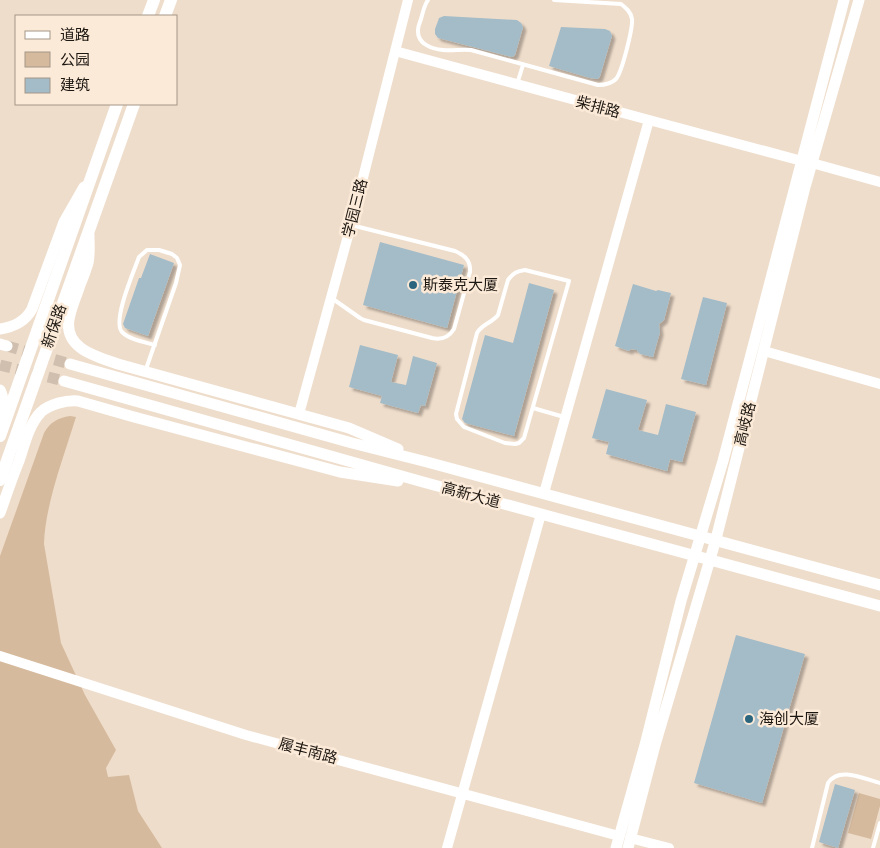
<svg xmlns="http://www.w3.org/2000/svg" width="880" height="848" font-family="Quicksand,'Noto Sans SC',sans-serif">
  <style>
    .green { fill: #d6ba9d }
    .building { fill: #a4bcc8; filter: url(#shadow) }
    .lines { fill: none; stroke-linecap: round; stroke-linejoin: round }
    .secondary-tunnel { stroke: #d0bfaf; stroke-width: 11; stroke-dasharray: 11 5.5; stroke-linecap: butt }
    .service { stroke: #fff; stroke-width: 4 }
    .tertiary { stroke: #fff; stroke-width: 10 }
    .secondary { stroke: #fff; stroke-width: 11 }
    .primary { stroke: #fff; stroke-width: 12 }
    .poi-dot { fill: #2b667e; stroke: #fcead8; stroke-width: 2 }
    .labels { text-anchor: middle; stroke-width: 5; stroke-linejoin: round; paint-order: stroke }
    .street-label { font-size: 15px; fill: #1d1711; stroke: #fcead8 }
    .poi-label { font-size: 15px; fill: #1d1711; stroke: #fcead8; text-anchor: start }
  </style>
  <defs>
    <filter id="shadow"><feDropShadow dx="3.5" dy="3.5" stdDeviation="1" flood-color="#0004"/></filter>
  </defs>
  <rect width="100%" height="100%" fill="#efddcb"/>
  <path class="green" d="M70,416L76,417C64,456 45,505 44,544L61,643L85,695L116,750L106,768L108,777L129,775L138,811L162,848H0V556L44,433C50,422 58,418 70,416Z
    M859,793L880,799V806L871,839L848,833Z"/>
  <path class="building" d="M444,16L517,20L521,23L523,27L515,55L512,57L438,38L435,34V29L438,21L439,18Z
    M561,27L605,29L610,31L612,36L611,39L600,76L599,78L597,79L590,78L549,66Z
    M380,242L464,265L447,328L363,305Z
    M150,254L174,263L148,336L125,328L123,324L139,278H141Z
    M529,283L554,290L514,436L465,423L462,419L485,335L513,343Z
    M633,284L656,291L658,290L671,293L664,320L659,324L660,332L653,357L640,354L637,350L631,349L629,351L615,346Z
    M703,297L727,303L706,385L681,379Z
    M360,345L398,355L391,382L406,385L413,356L437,363L425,406L421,405L418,413L380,403L382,396L349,387Z
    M606,389L647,400L638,430L658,435L666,404L696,412L682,462L670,459L667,471L606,454L609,442L592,438Z
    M736,635L805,654L762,803L694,783Z
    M835,784L855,790L838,848L819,842Z"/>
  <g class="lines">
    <path class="secondary-tunnel" d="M7,346L70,364
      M0,365L64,381"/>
    <path class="service" d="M428,0C424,6 423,12 421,19C420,22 418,26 418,30C417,44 432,49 443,50C453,51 461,49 471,50L598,85C605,85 611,84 616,79C622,72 633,28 632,19C631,12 626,8 621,4L554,0
      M517,84L523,65
      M525,270L569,281L524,438L519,443L515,444L505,443L464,427L457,419L456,414L477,333C482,324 492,323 498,315L508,280C513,273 517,271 525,270Z
      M333,299L360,318L364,320L432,338C441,340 449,337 454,329L470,272C471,260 464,255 455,251L351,225
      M146,369L176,283L180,265L177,258L172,254L159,250H147L139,257C134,271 112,321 122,332C130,340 144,342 155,345
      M533,408L564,417
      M812,848L828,783C839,766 864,779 880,783
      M873,848L880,823"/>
    <path class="tertiary" d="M395,51L649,120L802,161
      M812,163L880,182
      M764,351L880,384
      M299,414L351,225L408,0
      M544,493L649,120
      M0,656L246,735L619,836
      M630,838L669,848
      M447,848L541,514"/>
    <path class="secondary" d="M89,235C89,244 90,254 88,263C86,270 83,278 80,285C77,295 72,305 70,315C61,347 94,356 118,364L349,428L398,449
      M0,329C14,327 25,322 32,309L64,222L84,187
      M0,344L7,346
      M70,364L352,443L427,462L880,585
      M64,381L423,482L880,606
      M0,390C5,399 2,407 0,417
      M0,513C6,496 12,478 19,461C24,446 29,424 41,412C50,404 66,400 78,401L134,417L340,472L398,481
      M616,848L645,745L681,601L723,461L844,0
      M628,848L655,745L716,539L805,187L859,0"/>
    <path class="primary" d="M148,16L154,0
      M165,16L171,0
      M0,436L117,104
      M0,480L134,104"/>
  </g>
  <g class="poi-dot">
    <circle cx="413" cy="285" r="5"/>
    <circle cx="749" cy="719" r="5"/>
  </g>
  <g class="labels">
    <g class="street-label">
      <text transform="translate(598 107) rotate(15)" y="5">柴排路</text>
      <text transform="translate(355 208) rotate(-76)" y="5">学园三路</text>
      <text transform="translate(54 326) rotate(-71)" y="5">新保路</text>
      <text transform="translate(745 424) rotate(-76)" y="5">高岐路</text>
      <text transform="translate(471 495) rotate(15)" y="5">高新大道</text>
      <text transform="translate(308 751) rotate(15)" y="5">履丰南路</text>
    </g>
    <g class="poi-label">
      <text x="423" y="290">斯泰克大厦</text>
      <text x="759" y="724">海创大厦</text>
    </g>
  </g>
  <rect x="15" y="15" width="162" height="90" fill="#fcead8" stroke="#a39688"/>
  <rect x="25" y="31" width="25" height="8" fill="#ffffff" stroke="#a39688"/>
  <text x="60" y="40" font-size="15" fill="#1d1711">道路</text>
  <rect x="25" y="52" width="25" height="15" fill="#d6ba9d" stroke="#a39688"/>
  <text x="60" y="65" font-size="15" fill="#1d1711">公园</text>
  <rect x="25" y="78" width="25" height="15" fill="#a4bcc8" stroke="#a39688"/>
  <text x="60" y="90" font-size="15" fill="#1d1711">建筑</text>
</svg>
